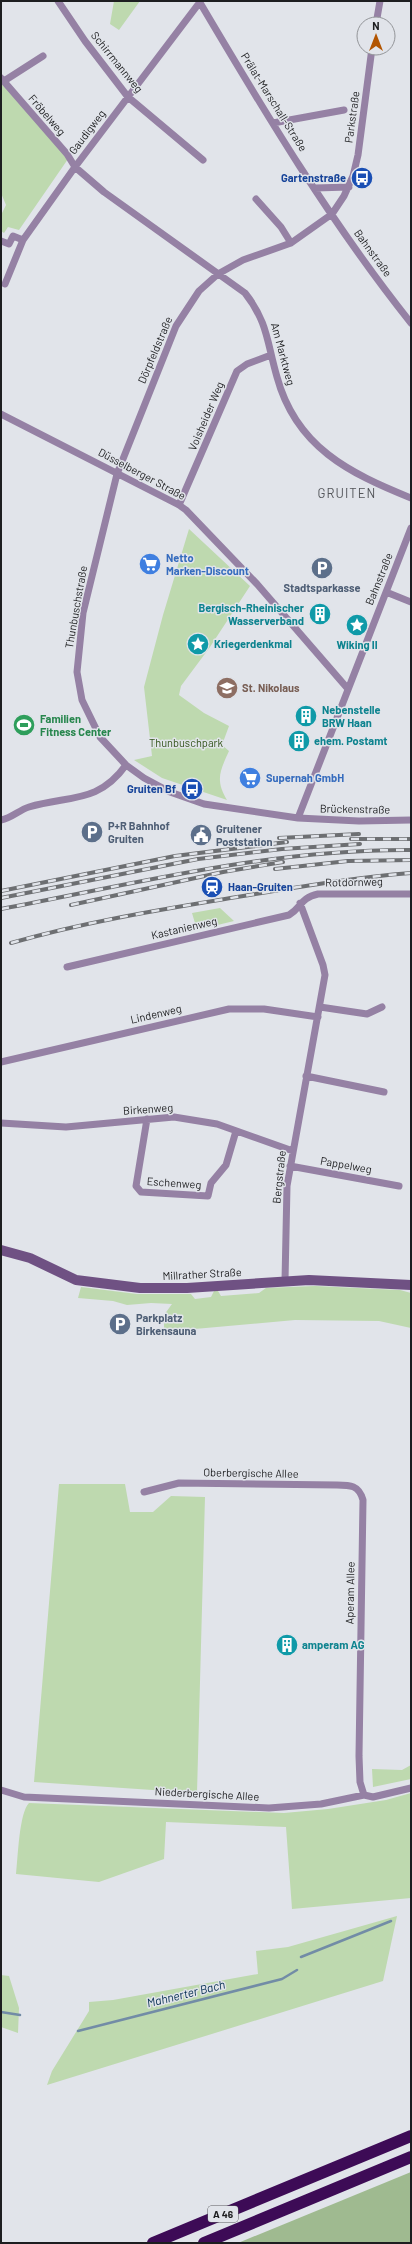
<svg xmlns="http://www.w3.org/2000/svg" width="412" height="2244" font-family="Barlow,sans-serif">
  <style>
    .green { fill: #bed9af }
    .forest { fill: #9fba90 }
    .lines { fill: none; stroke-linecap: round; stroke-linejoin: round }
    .stream { stroke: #728ca6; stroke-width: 2.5 }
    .street { stroke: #9581a4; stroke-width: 7 }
    .secondary { stroke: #6f5183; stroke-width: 10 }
    .highway { stroke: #3d0b56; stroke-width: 12 }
    .rail-casing { stroke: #6d6f72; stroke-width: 4 }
    .rail { stroke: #e1e4ea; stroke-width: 2.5; stroke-dasharray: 8; stroke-linecap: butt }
    .labels { text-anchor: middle; stroke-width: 3; stroke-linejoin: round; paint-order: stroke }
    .shield { fill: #e1e4ea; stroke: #58595d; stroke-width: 1 }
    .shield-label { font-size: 10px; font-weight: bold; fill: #1d1e20 }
    .street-label { font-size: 11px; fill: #1d1e20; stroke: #e1e4ea }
    .transit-label { font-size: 11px; font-weight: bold; fill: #164399; stroke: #e1e4ea; text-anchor: end }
    .shop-label { font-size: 11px; font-weight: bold; fill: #366cbe; stroke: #e1e4ea; text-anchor: start }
    .service-label { font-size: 11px; font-weight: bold; fill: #4e5e75; stroke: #e1e4ea; text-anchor: start }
    .culture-label { font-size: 11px; font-weight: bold; fill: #0d838f; stroke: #e1e4ea; text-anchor: start }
    .education-label { font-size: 11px; font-weight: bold; fill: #785e54; stroke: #e1e4ea; text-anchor: start }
    .leisure-label { font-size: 11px; font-weight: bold; fill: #27864d; stroke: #e1e4ea; text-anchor: start }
    .park-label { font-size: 11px; fill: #315318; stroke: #e1e4ea }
    .water-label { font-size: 12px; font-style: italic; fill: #032d50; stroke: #e1e4ea }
    .quarter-label { font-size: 13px; letter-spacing: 1px; fill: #53555a; stroke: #e1e4ea }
  </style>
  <rect width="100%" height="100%" fill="#e1e4ea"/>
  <path class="green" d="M114,1H140L119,30L110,24Z
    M1,82L68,159L19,230L8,227L4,233L1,231V215L6,205L1,193Z
    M189,529L250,586L210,647L181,686L179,695L204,713L229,726L222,745L229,751C220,771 215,780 227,800L162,778L134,760L152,756L144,687L163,615Z
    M220,908L234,921L197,930L192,913Z
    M315,1286L400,1290L411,1293V1328L379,1321L295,1320L161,1332L164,1328V1315L172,1304L151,1303L127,1305L113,1301L78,1298L81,1287L137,1294H191L195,1299L211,1297L214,1291H218L221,1296L259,1293L266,1288Z
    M59,1484H125L130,1512H153L171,1496L205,1497L197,1793L34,1782Z
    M411,1765V1779L373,1787L372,1769L402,1770Z
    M411,1793V1898L292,1909L286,1827L166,1822L164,1859L99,1882L16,1874C18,1858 19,1813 29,1803L284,1813L328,1809L386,1800Z
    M397,1916L383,1981L47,2085L52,2071L89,2011V2002L113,2000L258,1974L256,1951L288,1947Z
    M1,1975L9,1976L19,2008L18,2033L1,2027Z"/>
  <path class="forest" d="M411,2172V2243H238Z"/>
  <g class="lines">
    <path class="stream" d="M301,1957L391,1921
      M1,2012L20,2015
      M78,2031L282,1979L297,1970"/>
    <path class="street" d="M58,1L85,41L128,97L203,160
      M199,1C264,111 331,223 411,323
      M376,24L380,1
      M372,48L358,155L353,176L344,196L332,214L291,243L243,260L218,274L199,291L176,326L117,474L83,613L77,672L82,700L100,737L126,765L144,778L170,792L204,804L298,818L359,821L411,820
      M1,78L67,154L75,167L104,192L245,293C268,322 267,343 277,377C296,447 349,473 411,498
      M4,81L43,56
      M273,123L344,110
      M315,188L349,187
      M256,199L281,227L291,243
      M1,241L9,244L13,236L23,240
      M5,284L23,240L75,167L200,2
      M1,414L179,505L186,510L257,584L348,689
      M179,505L237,371L247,364L271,355
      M386,592L411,602
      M298,818L411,528
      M1,820C12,818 19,810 29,807C69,795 98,804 126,765
      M67,967L289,915C302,907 300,898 318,894H411
      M320,1007L367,1014L382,1007
      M1,1062L229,1009H264L318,1017
      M306,1076L384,1092
      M147,1119L136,1186L141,1192L208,1196L211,1183L226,1165L236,1131
      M1,1123L66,1127L174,1117L217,1124L293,1151
      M290,1166L399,1186
      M285,1281L287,1186L325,975L323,965L300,903
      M144,1492L179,1483L337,1485C350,1485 359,1485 363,1500L359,1756L360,1782L364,1795
      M1,1790L24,1797L269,1808L321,1804L364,1795L373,1797L411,1788"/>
    <path class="secondary" d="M1,1250L30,1258L76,1280L140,1288H187L309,1280L411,1285"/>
    <path class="highway" d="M153,2243L411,2136
      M204,2243L411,2157"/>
    <g class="rail-casing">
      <path id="rail" d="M279,838L359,834
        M351,839H411
        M275,869L348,861L411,860
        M1,891L175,856L287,842
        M1,898L198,859L282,849L360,844
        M71,905L223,872L283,862
        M1,909C139,883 270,849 411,850
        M11,943C81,923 152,911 225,899C287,889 348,878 411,873"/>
    </g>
    <use href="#rail" class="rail"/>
  </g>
  <defs>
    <g id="bus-disc" transform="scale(1.15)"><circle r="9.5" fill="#1a4fb4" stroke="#e1e4ea"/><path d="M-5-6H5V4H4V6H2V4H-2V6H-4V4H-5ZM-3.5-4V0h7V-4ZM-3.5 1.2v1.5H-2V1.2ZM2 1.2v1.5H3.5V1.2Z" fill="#fff"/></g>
    <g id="supermarket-disc" transform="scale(1.15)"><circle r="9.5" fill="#3f7fe0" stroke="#e1e4ea"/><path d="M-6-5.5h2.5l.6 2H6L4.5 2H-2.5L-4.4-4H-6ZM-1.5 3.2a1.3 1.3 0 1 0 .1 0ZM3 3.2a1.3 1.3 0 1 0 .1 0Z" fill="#fff"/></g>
    <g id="parking-disc" transform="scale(1.15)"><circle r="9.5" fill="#5c6f8a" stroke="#e1e4ea"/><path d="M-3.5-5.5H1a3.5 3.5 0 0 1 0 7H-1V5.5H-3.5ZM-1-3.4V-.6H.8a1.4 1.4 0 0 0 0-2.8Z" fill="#fff"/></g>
    <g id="building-disc" transform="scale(1.15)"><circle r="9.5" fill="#0f9aa8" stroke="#e1e4ea"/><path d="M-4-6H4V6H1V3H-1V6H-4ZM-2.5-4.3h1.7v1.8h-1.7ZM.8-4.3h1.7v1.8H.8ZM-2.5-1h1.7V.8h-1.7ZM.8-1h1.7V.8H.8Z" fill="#fff"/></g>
    <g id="sight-disc" transform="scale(1.15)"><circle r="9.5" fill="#0f9aa8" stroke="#e1e4ea"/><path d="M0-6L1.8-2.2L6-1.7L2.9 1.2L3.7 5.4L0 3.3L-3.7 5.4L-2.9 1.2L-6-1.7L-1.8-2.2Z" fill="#fff"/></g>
    <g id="school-disc" transform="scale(1.15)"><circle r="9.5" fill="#8d6e63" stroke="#e1e4ea"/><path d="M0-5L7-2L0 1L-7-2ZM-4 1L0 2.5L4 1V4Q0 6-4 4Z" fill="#fff"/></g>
    <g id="stadium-disc" transform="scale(1.15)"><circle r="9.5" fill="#2e9e5b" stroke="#e1e4ea"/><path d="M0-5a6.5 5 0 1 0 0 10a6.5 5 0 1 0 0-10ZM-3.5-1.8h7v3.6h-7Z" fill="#fff"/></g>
    <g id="civic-disc" transform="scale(1.15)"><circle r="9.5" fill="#5c6f8a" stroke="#e1e4ea"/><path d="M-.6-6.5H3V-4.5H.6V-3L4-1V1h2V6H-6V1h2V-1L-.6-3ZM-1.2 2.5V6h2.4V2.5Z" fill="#fff"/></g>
    <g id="station-disc" transform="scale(1.15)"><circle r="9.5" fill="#1a4fb4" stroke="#e1e4ea"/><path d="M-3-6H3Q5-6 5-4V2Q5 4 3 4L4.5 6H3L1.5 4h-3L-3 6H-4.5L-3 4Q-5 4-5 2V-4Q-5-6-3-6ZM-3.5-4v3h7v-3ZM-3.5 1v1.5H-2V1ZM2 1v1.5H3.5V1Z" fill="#fff"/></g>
  </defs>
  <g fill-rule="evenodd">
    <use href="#bus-disc" x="362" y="178"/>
    <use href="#supermarket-disc" x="150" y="564"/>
    <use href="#parking-disc" x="322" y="568"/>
    <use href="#building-disc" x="320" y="614"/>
    <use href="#sight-disc" x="357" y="625"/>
    <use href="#sight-disc" x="198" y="644"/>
    <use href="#school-disc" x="227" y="688"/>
    <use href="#building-disc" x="306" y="716"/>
    <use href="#stadium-disc" x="24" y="725"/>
    <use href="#building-disc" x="299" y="741"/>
    <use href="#supermarket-disc" x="250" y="778"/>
    <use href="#bus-disc" x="192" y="789"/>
    <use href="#parking-disc" x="92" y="832"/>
    <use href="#civic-disc" x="201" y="835"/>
    <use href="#station-disc" x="212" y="887"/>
    <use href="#parking-disc" x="120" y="1324"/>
    <use href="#building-disc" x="287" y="1645"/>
  </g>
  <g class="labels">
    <rect class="shield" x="208" y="2206" width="30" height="16" rx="3"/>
    <g class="shield-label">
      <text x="223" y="2218">A 46</text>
    </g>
    <g class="street-label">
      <text transform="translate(117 62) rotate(51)" y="4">Schirrmannweg</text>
      <text transform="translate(274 102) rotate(58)" y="4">Prälat-Marschall-Straße</text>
      <text transform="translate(47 115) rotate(49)" y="4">Fröbelweg</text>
      <text transform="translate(352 117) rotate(-82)" y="4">Parkstraße</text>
      <text transform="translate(87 132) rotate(-53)" y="4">Gaudigweg</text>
      <text transform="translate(373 253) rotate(54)" y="4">Bahnstraße</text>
      <text transform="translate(155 350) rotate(-67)" y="4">Dörpfeldstraße</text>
      <text transform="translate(283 354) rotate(75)" y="4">Am Marktweg</text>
      <text transform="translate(206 416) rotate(-67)" y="4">Voisheider Weg</text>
      <text transform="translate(142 474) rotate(28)" y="4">Düsselberger Straße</text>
      <text transform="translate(379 579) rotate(-68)" y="4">Bahnstraße</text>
      <text transform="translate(76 607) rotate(-80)" y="4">Thunbuschstraße</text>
      <text transform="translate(355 809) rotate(1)" y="4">Brückenstraße</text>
      <text transform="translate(354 882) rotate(-1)" y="4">Rotdornweg</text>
      <text transform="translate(184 928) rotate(-13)" y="4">Kastanienweg</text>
      <text transform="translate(156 1014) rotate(-13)" y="4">Lindenweg</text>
      <text transform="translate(148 1109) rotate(-4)" y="4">Birkenweg</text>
      <text transform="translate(346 1165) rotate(10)" y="4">Pappelweg</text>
      <text transform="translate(279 1177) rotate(-84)" y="4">Bergstraße</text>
      <text transform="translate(174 1183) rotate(4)" y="4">Eschenweg</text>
      <text transform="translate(202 1274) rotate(-3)" y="4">Millrather Straße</text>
      <text transform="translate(251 1473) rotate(1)" y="4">Oberbergische Allee</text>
      <text transform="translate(350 1593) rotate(-89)" y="4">Aperam Allee</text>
      <text transform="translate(207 1794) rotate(3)" y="4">Niederbergische Allee</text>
    </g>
    <g class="transit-label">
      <text x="346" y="182">Gartenstraße</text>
      <text x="176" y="793">Gruiten Bf</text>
      <text x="228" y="891" text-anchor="start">Haan-Gruiten</text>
    </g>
    <g class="shop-label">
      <text x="166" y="562">Netto<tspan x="166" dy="13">Marken-Discount</tspan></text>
      <text x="266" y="782">Supernah GmbH</text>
    </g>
    <g class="service-label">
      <text x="322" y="592" text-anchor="middle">Stadtsparkasse</text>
      <text x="108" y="830">P+R Bahnhof<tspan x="108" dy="13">Gruiten</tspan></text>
      <text x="216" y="833">Gruitener<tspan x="216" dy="13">Poststation</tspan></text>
      <text x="136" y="1322">Parkplatz<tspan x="136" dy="13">Birkensauna</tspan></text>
    </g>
    <g class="culture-label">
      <text x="304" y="612" text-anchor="end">Bergisch-Rheinischer<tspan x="304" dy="13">Wasserverband</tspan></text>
      <text x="214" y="648">Kriegerdenkmal</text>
      <text x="357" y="649" text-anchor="middle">Wiking II</text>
      <text x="322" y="714">Nebenstelle<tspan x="322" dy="13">BRW Haan</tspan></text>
      <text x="314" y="745">ehem. Postamt</text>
      <text x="302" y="1649">amperam AG</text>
    </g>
    <g class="education-label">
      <text x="242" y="692">St. Nikolaus</text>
    </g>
    <g class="leisure-label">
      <text x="40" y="723">Familien<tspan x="40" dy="13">Fitness Center</tspan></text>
    </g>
    <g class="park-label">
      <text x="186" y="747">Thunbuschpark</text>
    </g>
    <g class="water-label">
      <text transform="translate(186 1994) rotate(-14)" y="4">Mahnerter Bach</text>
    </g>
    <g class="quarter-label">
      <text x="347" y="498">GRUITEN</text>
    </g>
  </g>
  <rect width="412" height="2244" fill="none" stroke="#1d1e20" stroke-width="4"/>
  <g transform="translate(376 36)"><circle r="19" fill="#e1e4ea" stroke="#939599"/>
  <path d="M0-3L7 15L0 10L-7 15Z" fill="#b25501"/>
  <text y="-6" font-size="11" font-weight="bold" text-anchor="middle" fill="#1d1e20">N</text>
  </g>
</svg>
